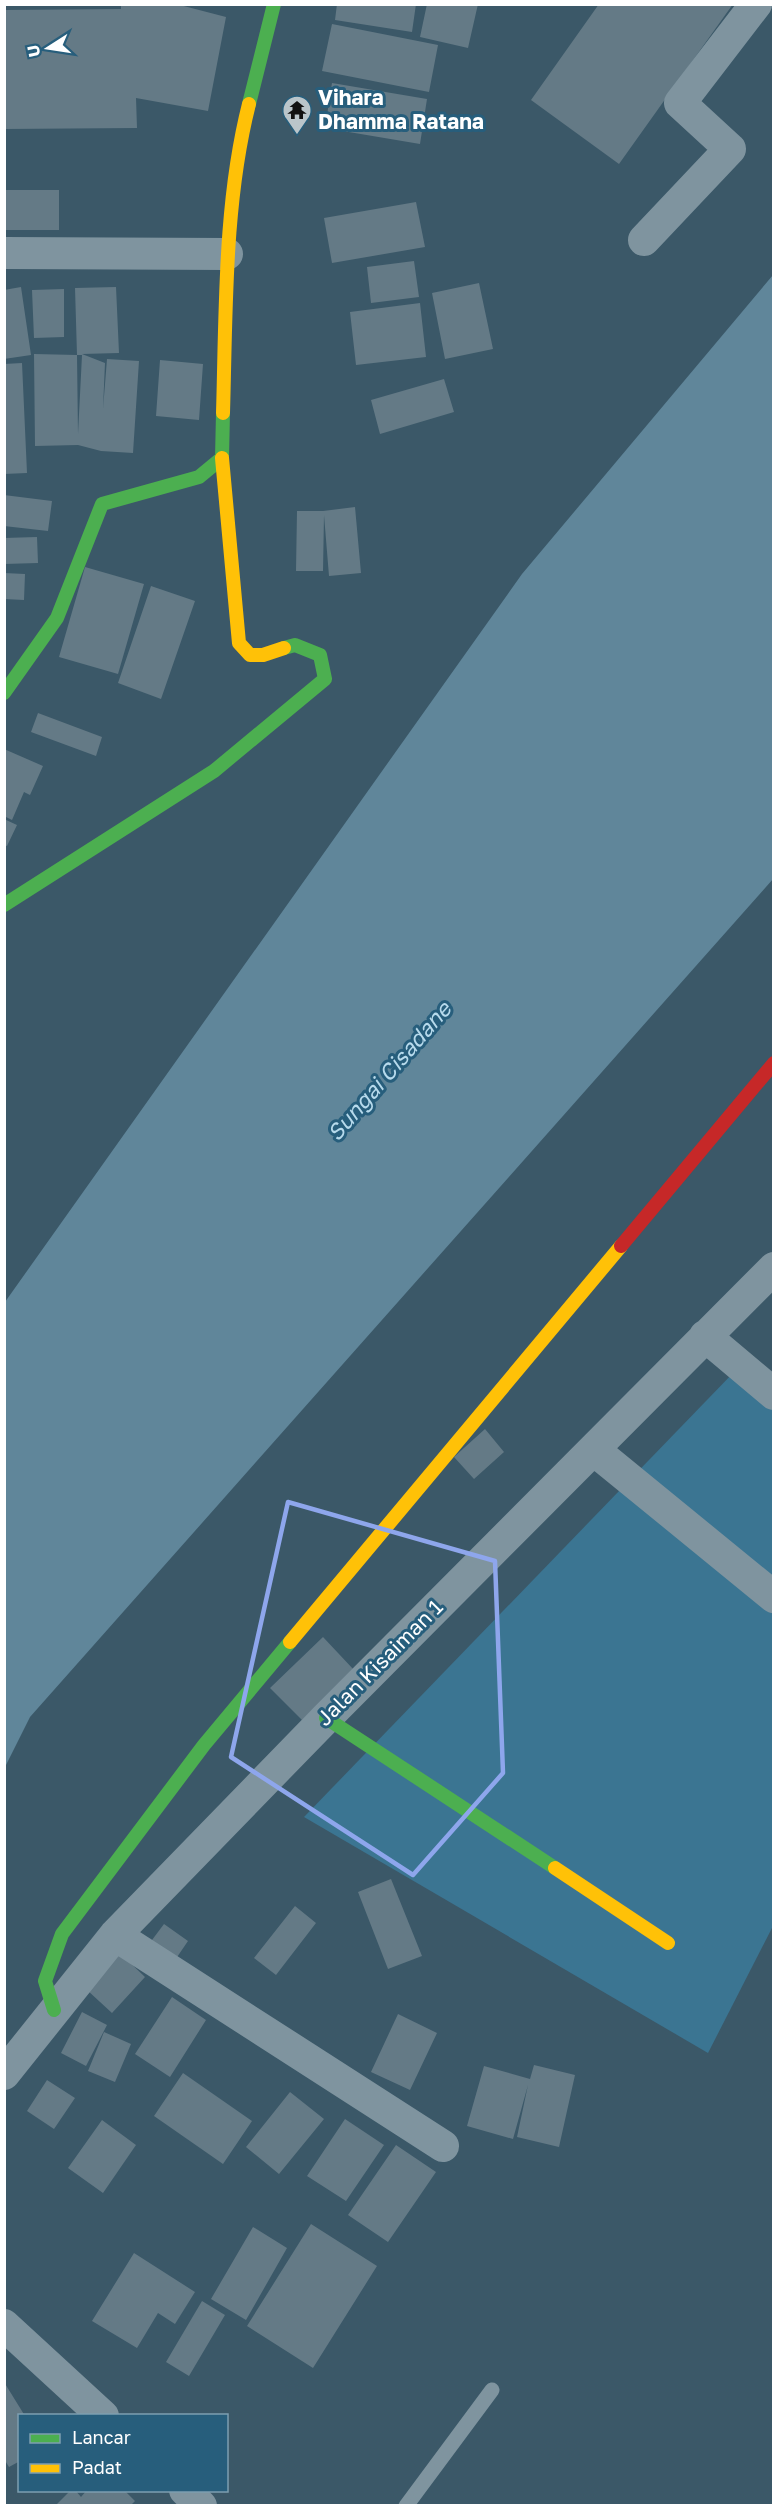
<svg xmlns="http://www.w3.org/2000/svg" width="778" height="2510" font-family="'Golos Text',sans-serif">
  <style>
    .green { fill: #3b7592 }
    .water { fill: #60869a }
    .building { fill: #647a86 }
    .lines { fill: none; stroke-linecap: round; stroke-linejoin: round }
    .lane { stroke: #7f949f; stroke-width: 15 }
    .street { stroke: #7f949f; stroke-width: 32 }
    .fast { stroke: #4caf50; stroke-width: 14 }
    .slow { stroke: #ffc107; stroke-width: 14 }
    .jam { stroke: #c62828; stroke-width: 14 }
    .marked { fill: none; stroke: #8ea6ec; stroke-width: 4.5; stroke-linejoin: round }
    .labels { text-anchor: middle; stroke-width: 6; stroke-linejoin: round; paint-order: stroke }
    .poi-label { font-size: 21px; font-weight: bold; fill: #fff; stroke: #275e7c; text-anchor: start }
    .street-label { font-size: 21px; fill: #fff; stroke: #275e7c }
    .water-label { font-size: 22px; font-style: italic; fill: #b7daec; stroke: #275e7c }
  </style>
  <rect width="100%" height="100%" fill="#3b5868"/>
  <path class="green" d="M735,1371L773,1407V1926L708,2053L304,1817Z"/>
  <path class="water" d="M773,275V879L30,1717L5,1767V1302L522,574Z"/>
  <path class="building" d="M121,4H176L226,17L208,111L136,98L137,128L4,129V10L121,9Z
    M337,4H416L412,32L335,20Z
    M427,4H478L468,48L420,37Z
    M599,4H733L619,164L531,100Z
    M332,24L438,45L429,92L322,71Z
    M332,83L427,99L420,144L325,128Z
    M4,190H59V230H4Z
    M416,202L425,247L332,263L324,218Z
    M414,261L419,297L371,303L367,267Z
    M479,283L493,349L445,359L432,293Z
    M21,287L31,355L4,359V290Z
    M116,287L119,353L82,354L105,363L103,409L107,359L139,361L133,453L101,451L78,445L35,446L34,354L77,355L78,434L82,355H77L75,288Z
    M64,289V337L34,338L32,290Z
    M420,303L426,357L356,365L350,312Z
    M160,360L203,364L199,420L156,416Z
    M22,363L27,473L4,474V364Z
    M444,379L454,412L380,434L371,400Z
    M4,495L52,501L48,531L4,526Z
    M355,507L361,573L329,576L324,515L323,571H296L297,511H323Z
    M37,537L38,563L4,564V538Z
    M85,567L144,584L118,674L59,657Z
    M4,573L25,574L24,600L4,599Z
    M151,586L195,601L161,699L118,683Z
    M38,713L102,737L96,756L31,732Z
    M4,749L43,766L30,795L24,792L12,820L4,816Z
    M4,819L17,825L7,846L4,845Z
    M485,1429L504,1452L474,1479L454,1457Z
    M323,1637L354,1670L302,1720L270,1688Z
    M391,1879L422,1956L388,1969L358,1892Z
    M295,1906L316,1923L276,1975L254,1958Z
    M164,1924L188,1941L171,1966L146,1948Z
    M120,1953L145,1977L112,2013L87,1990Z
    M172,1997L206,2020L170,2077L135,2054Z
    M82,2012L107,2025L86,2066L61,2053Z
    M398,2014L437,2033L410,2090L371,2072Z
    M104,2032L131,2044L115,2082L88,2071Z
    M534,2065L575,2075L559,2147L517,2137L528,2085L513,2139L467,2126L484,2066L530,2079Z
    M183,2073L252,2121L223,2164L154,2116Z
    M47,2080L75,2098L54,2129L27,2111Z
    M290,2092L324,2119L279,2174L246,2147Z
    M345,2119L384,2145L346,2201L307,2176Z
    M102,2120L136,2145L103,2193L68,2168Z
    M396,2145L436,2172L388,2242L348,2215Z
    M311,2224L377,2266L313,2368L247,2326Z
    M253,2227L287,2248L246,2320L211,2299Z
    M134,2253L195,2292L175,2324L158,2313L137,2348L92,2321Z
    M202,2301L225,2315L189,2376L166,2362Z
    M4,2382L25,2416H20V2461L9,2467L4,2459Z
    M71,2490H75L81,2497L87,2490H124L135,2501L130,2506H55Z"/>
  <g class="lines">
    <path class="lane" d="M406,2506L492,2390"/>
    <path class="street" d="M644,240L730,149L680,103L756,4
      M4,253L227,254
      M705,1336L774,1394
      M594,1450L774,1597
      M115,1935L443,2146
      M4,2074L115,1935L326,1718L774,1268
      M4,2325L103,2416
      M185,2490L201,2506"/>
    <path class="fast" d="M249,104L274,4
      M4,693L57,618L102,504L199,477L222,458L223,413
      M4,905L214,771L325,679L320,655L295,645L284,648
      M326,1718L555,1868
      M54,2010L45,1981L62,1934L204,1745L290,1642"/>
    <path class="slow" d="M223,413C226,312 224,202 249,104
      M222,458L239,643L250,655H263L284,648
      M290,1642L621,1246
      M555,1868L668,1943"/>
    <path class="jam" d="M621,1246L774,1063"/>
  </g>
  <path class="marked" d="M288,1502L495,1561L503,1773L413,1875L231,1757Z"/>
  <defs>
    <g id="temple-pin" transform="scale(1.5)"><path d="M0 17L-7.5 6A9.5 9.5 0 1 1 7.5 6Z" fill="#bac5ca" stroke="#275e7c"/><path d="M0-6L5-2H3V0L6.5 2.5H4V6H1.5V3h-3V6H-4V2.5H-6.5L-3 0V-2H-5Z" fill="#111"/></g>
  </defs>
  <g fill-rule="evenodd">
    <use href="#temple-pin" x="297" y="110"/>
  </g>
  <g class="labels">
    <g class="poi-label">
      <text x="318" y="105">Vihara<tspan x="318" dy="24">Dhamma Ratana</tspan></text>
    </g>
    <g class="street-label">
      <text transform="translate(380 1663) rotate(-45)" y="7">Jalan Kisaiman 1</text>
    </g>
    <g class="water-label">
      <text transform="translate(389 1071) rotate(-49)" y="8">Sungai Cisadane</text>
    </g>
  </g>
  <rect width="778" height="2510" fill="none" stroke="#ffffff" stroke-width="12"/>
  <rect x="18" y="2414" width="210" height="78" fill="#275e7c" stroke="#7d9eb0" stroke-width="1.5"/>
  <rect x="30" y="2434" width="30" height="9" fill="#4caf50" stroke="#7d9eb0" stroke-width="1.5"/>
  <text x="72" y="2444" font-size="18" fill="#ffffff">Lancar</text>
  <rect x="30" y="2464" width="30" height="9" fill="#ffc107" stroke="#7d9eb0" stroke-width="1.5"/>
  <text x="72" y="2474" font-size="18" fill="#ffffff">Padat</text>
  <g transform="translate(48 48) rotate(258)" stroke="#275e7c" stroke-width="4.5" paint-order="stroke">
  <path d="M0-4.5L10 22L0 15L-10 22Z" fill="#ffffff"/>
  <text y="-9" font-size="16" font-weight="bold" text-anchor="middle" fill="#ffffff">U</text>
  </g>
</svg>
